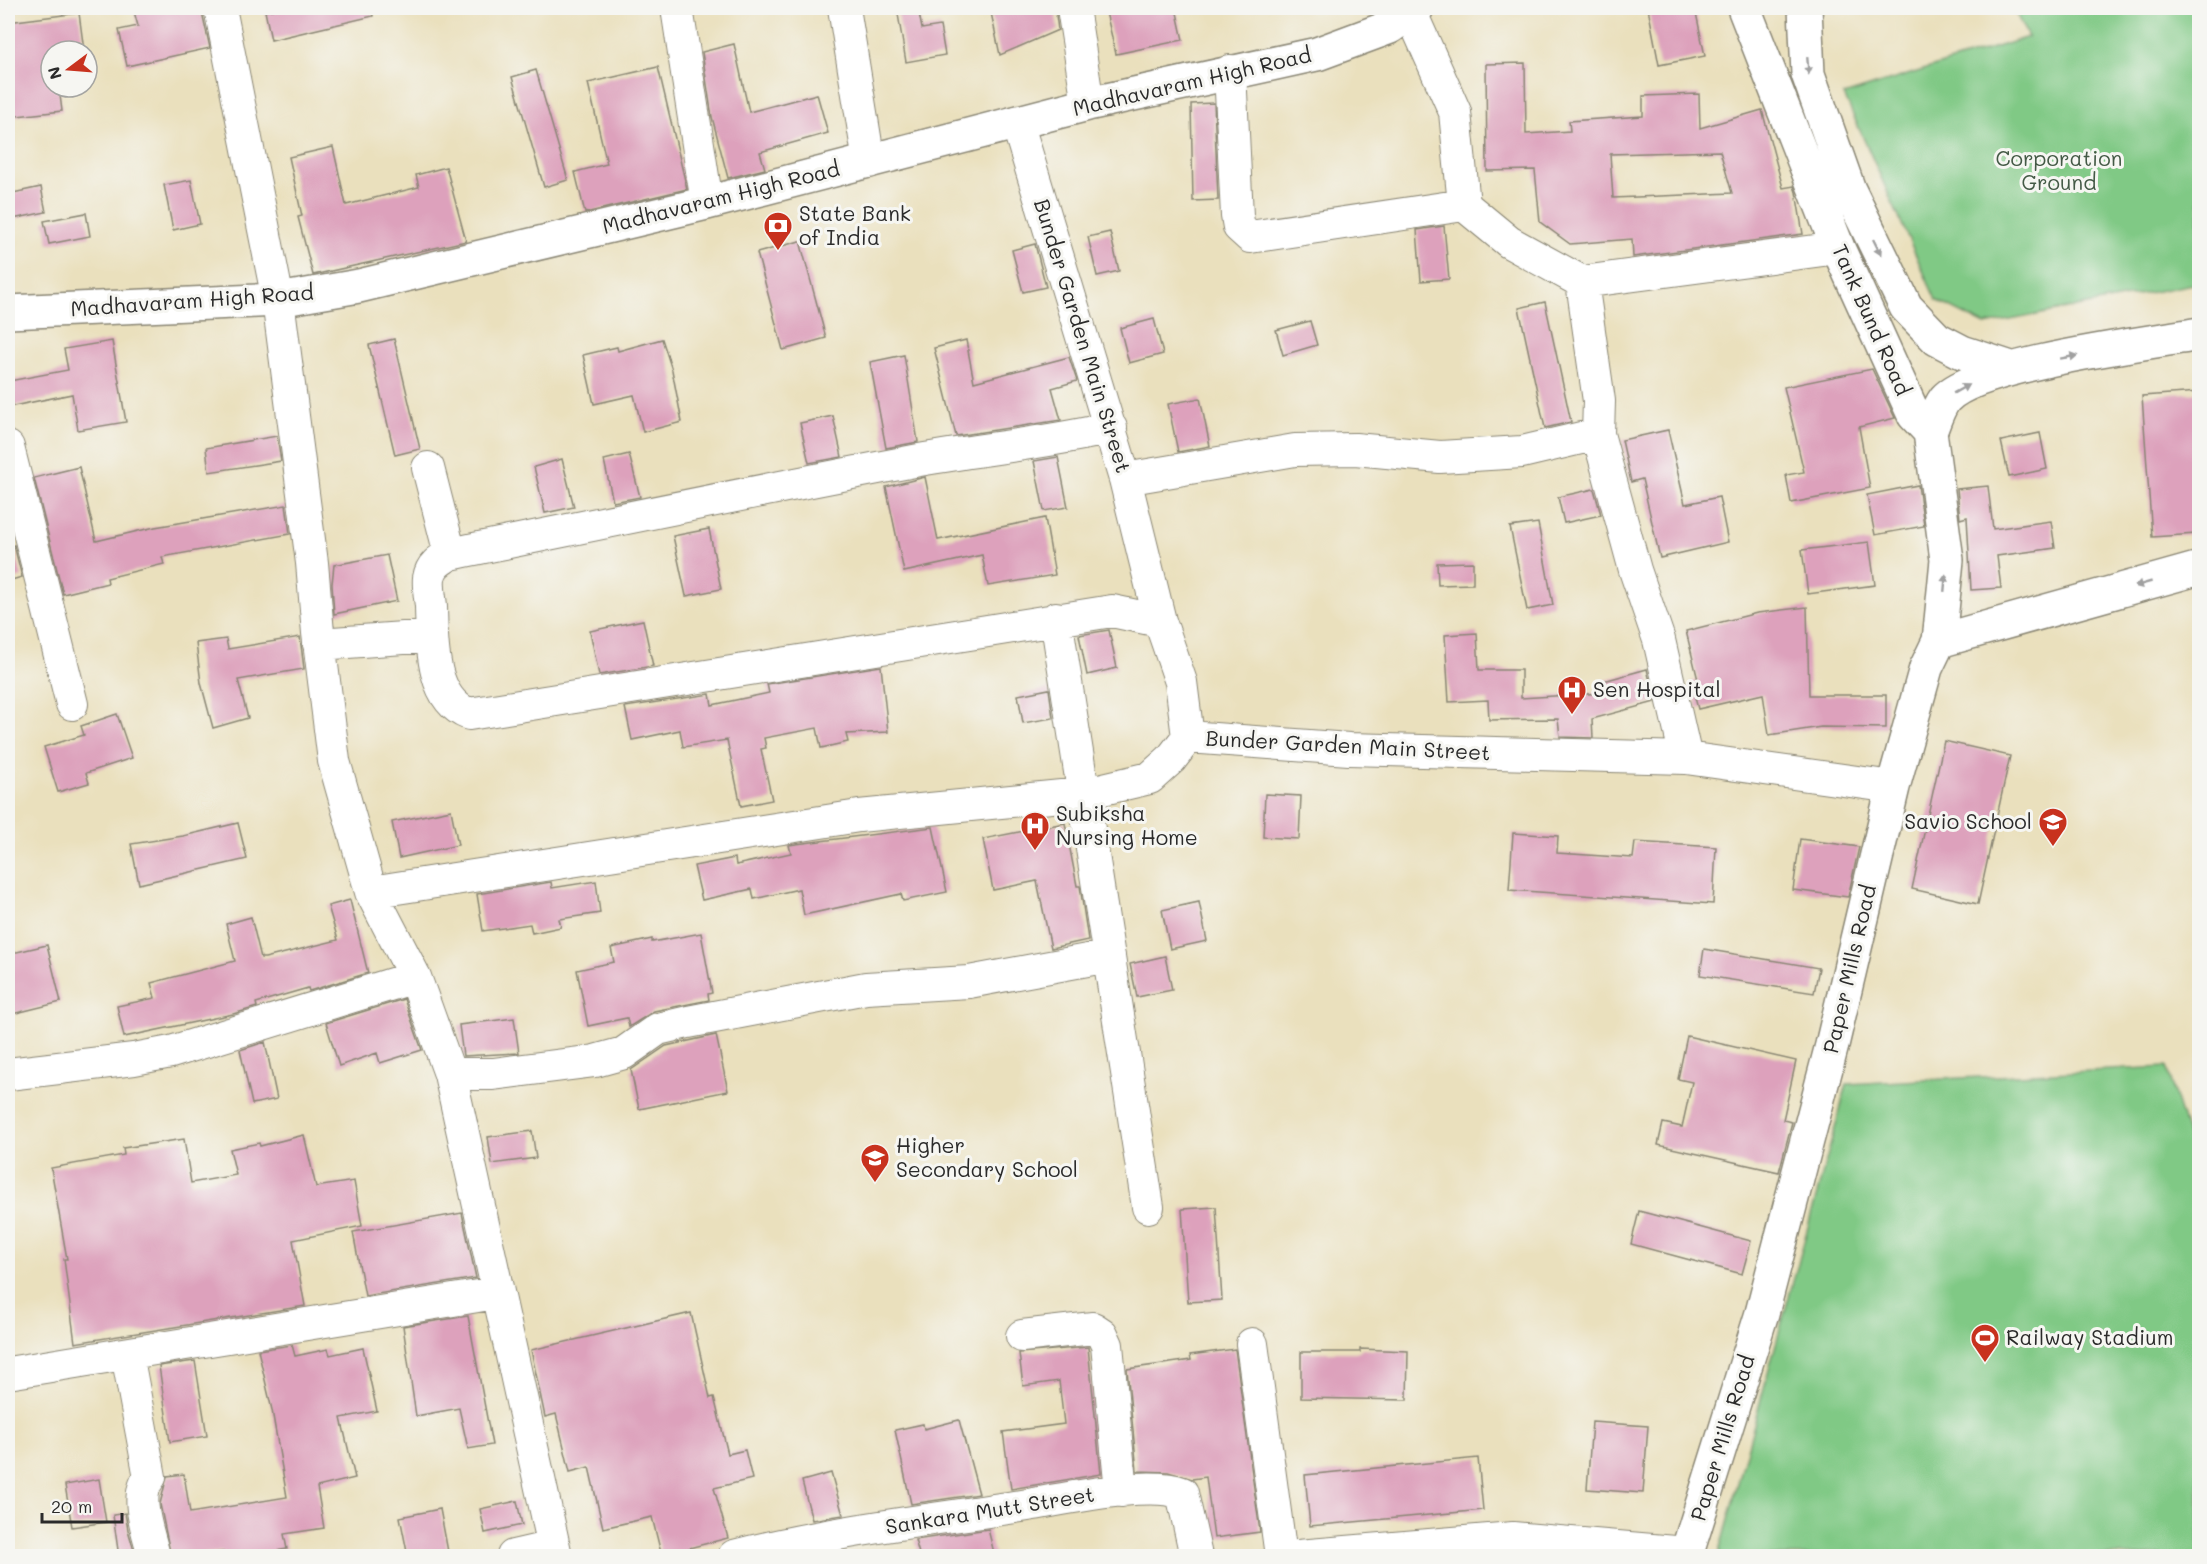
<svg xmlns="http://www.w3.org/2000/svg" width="2207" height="1564" font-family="Mali,sans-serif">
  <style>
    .green { fill: #80c985; stroke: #567a58; stroke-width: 1.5 }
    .building { fill: #dda1bc; fill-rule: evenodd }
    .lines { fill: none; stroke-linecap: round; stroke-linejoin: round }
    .minor-casing { stroke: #8a8674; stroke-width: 34 }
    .major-casing { stroke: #8a8674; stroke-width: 36 }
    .minor { stroke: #fff; stroke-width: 32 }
    .major { stroke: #fff; stroke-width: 33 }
    .oneway { fill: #a0a0a0 }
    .labels { text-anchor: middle; stroke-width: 6; stroke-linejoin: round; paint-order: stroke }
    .street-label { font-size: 21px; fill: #2b2b2b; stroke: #f6f6f2 }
    .park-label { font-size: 21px; fill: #445a46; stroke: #f6f6f2 }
    .poi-label { font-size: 21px; fill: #2b2b2b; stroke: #f6f6f2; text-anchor: start }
  </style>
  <rect width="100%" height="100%" fill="#f6f6f2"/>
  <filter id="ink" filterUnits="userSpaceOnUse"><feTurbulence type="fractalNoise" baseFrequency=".0167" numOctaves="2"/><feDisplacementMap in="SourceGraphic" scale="12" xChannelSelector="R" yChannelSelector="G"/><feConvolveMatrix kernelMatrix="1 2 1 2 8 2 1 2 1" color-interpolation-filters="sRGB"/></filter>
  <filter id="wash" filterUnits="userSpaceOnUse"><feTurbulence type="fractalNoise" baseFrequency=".008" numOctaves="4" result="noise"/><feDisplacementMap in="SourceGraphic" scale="24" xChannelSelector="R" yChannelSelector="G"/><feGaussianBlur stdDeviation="1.35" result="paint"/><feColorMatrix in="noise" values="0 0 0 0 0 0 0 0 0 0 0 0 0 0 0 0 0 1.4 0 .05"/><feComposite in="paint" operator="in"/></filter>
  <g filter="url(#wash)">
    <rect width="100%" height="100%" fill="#eae0bd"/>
    <path class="green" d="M2013,8H2199V283L1985,325L1936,300L1844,95L2028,37Z
      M2166,1067L2199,1172V1556H1718L1847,1084Z"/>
    <g id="blocks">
      <path class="building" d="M133,8H198L200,13L202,12L210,48L127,66L119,30L138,26Z
        M281,8H372L373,16L271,40L265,11Z
        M897,8H918L922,29L940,26L945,55L906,62Z
        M990,8H1055L1058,30L1000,55Z
        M1105,8H1176L1183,40L1116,54Z
        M1648,8H1695L1705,56L1659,65Z
        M79,13L84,51H51V87H59L62,111L8,117V22Z
        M734,44L749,112L817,94L828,133L760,152L765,169L728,178L712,117L702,52Z
        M1525,63L1526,134L1570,131L1569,121L1643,116V96L1699,94L1700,128L1762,110L1783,188L1794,186L1796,192L1803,234L1633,257L1632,239L1570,244L1540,222L1535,170L1487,171L1486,64ZM1720,151L1732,193L1613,198L1610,154Z
        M658,67L687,189L585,213L575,172L607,164L588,83Z
        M536,70L568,180L544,187L512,77Z
        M1214,103L1218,200L1193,201L1191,104Z
        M333,147L346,205L419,187L416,175L446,167L466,241L313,275L298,217L302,216L289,157Z
        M191,180L200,224L173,230L164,185Z
        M41,187L46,212L8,220V194Z
        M86,213L90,236L49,244L44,221Z
        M1444,226L1449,279L1421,281L1417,230Z
        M1110,232L1119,271L1097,276L1088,237Z
        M800,241L826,338L783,350L757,253Z
        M1035,244L1046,287L1023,292L1012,250Z
        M1545,302L1571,422L1545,428L1519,308Z
        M1154,319L1163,354L1129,363L1120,328Z
        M1310,321L1317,345L1283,355L1276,330Z
        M394,339L420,449L395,455L369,345Z
        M662,339L672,370L682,422L643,432L634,395L594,404L583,355L617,347L618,351Z
        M966,340L974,382L1069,357L1077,381L1052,388L1061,420L956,436L934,348Z
        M112,341L126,422L78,430L72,394L13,406L9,381L68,370L64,349Z
        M904,355L918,442L886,448L870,362Z
        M1872,369L1895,418L1859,427L1870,488L1791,503L1786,475L1804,472L1784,387Z
        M2199,392V528L2195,529L2196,534L2152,537L2142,396Z
        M1200,398L1210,446L1178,452L1168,404Z
        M833,416L842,457L809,463L800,423Z
        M1668,430L1685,504L1719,497L1728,542L1660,558L1642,479L1631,482L1622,440Z
        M2040,433L2047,469L2009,477L2001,441Z
        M277,436L281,461L209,472L206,448Z
        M629,454L640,497L613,502L604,460Z
        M1058,457L1068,507L1044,511L1034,461Z
        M562,459L574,507L545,513L534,467Z
        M79,467L96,541L155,527L286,505L290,534L162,557L164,564L107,578L108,583L63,594L34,478Z
        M925,477L938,540L1045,518L1055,575L988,586L982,555L904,572L886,487Z
        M1918,485L1924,526L1875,535L1867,495Z
        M1988,486L1993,529L2051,521L2055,548L1997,556L2001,588L1971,590L1967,517L1960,519L1957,489Z
        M1594,489L1601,515L1564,523L1558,497Z
        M1538,523L1553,605L1527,610L1510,527Z
        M709,529L721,589L686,596L673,536Z
        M1869,542L1875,585L1808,594L1802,550Z
        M14,545L22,577L8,581V547Z
        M387,555L397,601L334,614L332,584L334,565Z
        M1473,562V584L1438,585L1437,563Z
        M1807,607L1809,695H1886V728L1821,727L1769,735L1763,694L1698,709L1691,682L1698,680L1686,631L1757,613Z
        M643,620L653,666L599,675L590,631Z
        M1109,630L1117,668L1087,675L1079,635Z
        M1477,633L1479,670H1521V698L1603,693L1600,682L1647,669L1655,702L1592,719L1593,738L1560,737L1558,719L1489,720L1488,700L1449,702L1445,635Z
        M300,637L304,669L238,680L248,718L213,728L201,683L196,643L226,639L228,649Z
        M881,666L888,732L846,734L848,742L821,748L817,728L764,738L766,748L761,749L772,800L741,806L727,740L683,747L680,730L632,740L625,707L710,694L712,705L769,693L767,684Z
        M1049,689L1053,718L1023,723L1018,695Z
        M117,714L132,758L86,773L89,783L58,792L44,747L84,735L81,726Z
        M1944,741L2010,756L1978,904L1912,889Z
        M1265,794L1301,796L1299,839L1263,837Z
        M451,810L458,845L399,858L392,822Z
        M238,823L247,859L139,884L131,844L183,836Z
        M1065,823L1077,886H1080L1088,940L1051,948L1037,881L993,890L983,839Z
        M933,827L947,892L903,901L901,894L804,915L799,889L754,899L752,889L702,900L694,866L735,858L736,865L791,853L789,845L796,844Z
        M1513,833L1558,836L1557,853L1633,858L1635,842L1716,847L1713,904L1509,890Z
        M1800,839L1859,847L1848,897L1793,890Z
        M596,881L600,913L559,919L561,927L532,933L530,924L483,931L477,894L551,882L552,888Z
        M350,900L368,973L309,991L308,988L256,1003L257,1007L233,1014L124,1037L117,1006L155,998L151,983L235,961L226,924L251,917L261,958H265L338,940L328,906Z
        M1199,902L1207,941L1170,949L1162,910Z
        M701,933L712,993L708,994L709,1000L654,1011L629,1027L627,1018L588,1026L577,970L614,962L611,948L652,939V942Z
        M47,945L61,1002L8,1015V954Z
        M1704,949L1819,968L1814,993L1700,975Z
        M1165,956L1172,990L1137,997L1130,964Z
        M404,999L422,1050L380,1063L377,1053L339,1066L326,1023Z
        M514,1018L519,1053L463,1056L459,1025Z
        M716,1035L728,1091L639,1109L631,1070L666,1046Z
        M1687,1036L1796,1061L1783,1120L1792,1122L1779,1172L1658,1145L1663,1123L1682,1127L1692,1082L1678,1079Z
        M265,1042L277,1099L252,1104L240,1050Z
        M532,1131L536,1158L492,1164L488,1137Z
        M304,1135L316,1187L354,1181L362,1226L293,1240L305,1306L75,1343L64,1259H67L51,1168L124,1155L123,1148L184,1139L191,1183L236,1175L230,1149L259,1143L260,1146Z
        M1216,1207L1222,1300L1188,1302L1182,1209Z
        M1639,1211L1751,1241L1742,1274L1631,1244Z
        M462,1213L476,1278L365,1296L353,1232Z
        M691,1313L710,1398L714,1397L728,1454L745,1450L752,1479L714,1488L728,1538L689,1548L691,1557H662L652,1517L603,1528L589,1467L570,1472L556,1414L545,1417L531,1350Z
        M468,1316L492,1445L468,1449L459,1408L416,1416L403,1326Z
        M292,1345L295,1356L328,1349L330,1355L363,1348L377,1411L341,1418L355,1478L317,1487L324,1528L284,1534L287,1549L242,1557H223V1552L171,1557L160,1504L167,1476L184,1474L190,1513L287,1497L272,1410L258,1350Z
        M1088,1347L1101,1474L1011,1489L1003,1432L1064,1424L1059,1381L1023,1386L1019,1353Z
        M1235,1349L1260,1532L1214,1538L1206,1477L1192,1479L1168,1472L1137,1471L1127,1369L1191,1360L1190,1355Z
        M1360,1349L1408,1351L1407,1400L1301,1398V1352H1360Z
        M195,1361L207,1436L170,1442L159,1366Z
        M959,1420L979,1494L911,1504L895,1430L923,1424L924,1429Z
        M1592,1422L1648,1426L1643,1493L1587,1489Z
        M1478,1458L1483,1510L1310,1526L1305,1475Z
        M831,1473L843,1515L812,1520L802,1481Z
        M99,1479L106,1522L72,1527L65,1485Z
        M517,1501L522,1525L485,1533L480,1509Z
        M440,1509L449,1557H408L400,1517Z
        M125,1513L128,1530L136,1557H119L113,1515Z
        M988,1529L995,1557H920L915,1540Z"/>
    </g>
  </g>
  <g filter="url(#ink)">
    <use href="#blocks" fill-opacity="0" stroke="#8a8674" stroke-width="1.5"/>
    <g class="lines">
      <g class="minor-casing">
        <path id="minor" d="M220,8L278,300L312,563L318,633L334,761L371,892L415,977L450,1074L556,1556
          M677,8L707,203
          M844,8L869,162
          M1073,8L1088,104
          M1411,13L1455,112L1464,205L1509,242L1582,282L1838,248
          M1230,71L1237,216L1239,227L1250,237L1464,205
          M1017,122L1125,479L1160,621L1181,682L1188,737L1349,749L1686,758L1893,787
          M1582,282L1599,401L1598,434L1635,570L1659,640L1686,758
          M1111,428C1044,444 976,449 909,462C756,491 603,523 450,554C440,560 431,565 429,578C428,586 430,597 431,606C432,640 430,699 469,714L1112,611L1160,621
          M8,447L72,704
          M428,468L450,554
          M1125,479L1295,450L1355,449L1440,457L1522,452L1598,434
          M1056,618L1148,1207
          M319,644L432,636
          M371,892L859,816L1082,794L1150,778L1171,759L1188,737
          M8,1074L134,1059L171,1052L415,977
          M450,1074H493L595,1061L624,1053L658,1029L688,1022L866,988L969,982L1109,956
          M1022,1336L1093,1328L1102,1334L1107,1345L1121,1491
          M1252,1344L1281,1556
          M127,1354L150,1477C133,1496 149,1534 154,1556
          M8,1373L496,1293
          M513,1556L552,1547
          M734,1556C831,1531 930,1520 1028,1505C1066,1499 1148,1480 1182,1493L1196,1556
          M1298,1556L1513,1538L1687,1553"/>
      </g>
      <g class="major-casing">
        <path id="major" d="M1805,8L1808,74L1849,190L1906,307L1937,339L1962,352L2011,368
          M8,312L278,300L359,286L707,203L1088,104L1317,54L1390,27L1417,8
          M1930,432C1934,422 1938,408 1945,399C1976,364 2148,343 2200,334
          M1939,641L2200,568
          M1686,1556L1762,1313L1832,1045L1893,787L1926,668L1939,641L1947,560L1930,432L1914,415L1838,248L1744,8"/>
      </g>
      <use href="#minor" class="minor"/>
      <use href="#major" class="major"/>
    </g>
    <defs><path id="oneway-solid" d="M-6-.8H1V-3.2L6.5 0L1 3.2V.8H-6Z" transform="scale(1.5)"/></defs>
    <g class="oneway">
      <use href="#oneway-solid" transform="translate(1808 66) rotate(85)"/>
      <use href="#oneway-solid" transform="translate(1877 247) rotate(64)"/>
      <use href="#oneway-solid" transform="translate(2069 357) rotate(-10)"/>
      <use href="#oneway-solid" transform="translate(1961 389) rotate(-29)"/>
      <use href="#oneway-solid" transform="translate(1945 583) rotate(-85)"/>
      <use href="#oneway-solid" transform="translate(2143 584) rotate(164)"/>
    </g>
  </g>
  <defs>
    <g id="bank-pin" transform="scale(1.5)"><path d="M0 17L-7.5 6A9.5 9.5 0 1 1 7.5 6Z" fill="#c8321e" stroke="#f6f6f2"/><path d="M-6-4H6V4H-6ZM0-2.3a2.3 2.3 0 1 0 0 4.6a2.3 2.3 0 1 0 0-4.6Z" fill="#fff"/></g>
    <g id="hospital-pin" transform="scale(1.5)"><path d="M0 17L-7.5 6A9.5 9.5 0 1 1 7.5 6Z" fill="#c8321e" stroke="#f6f6f2"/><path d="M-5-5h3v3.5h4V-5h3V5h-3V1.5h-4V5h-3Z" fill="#fff"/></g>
    <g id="school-pin" transform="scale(1.5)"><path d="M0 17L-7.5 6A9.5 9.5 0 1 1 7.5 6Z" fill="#c8321e" stroke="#f6f6f2"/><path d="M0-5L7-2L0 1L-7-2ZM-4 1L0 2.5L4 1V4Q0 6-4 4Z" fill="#fff"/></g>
    <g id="stadium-pin" transform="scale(1.5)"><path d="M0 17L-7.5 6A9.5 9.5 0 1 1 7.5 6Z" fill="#c8321e" stroke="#f6f6f2"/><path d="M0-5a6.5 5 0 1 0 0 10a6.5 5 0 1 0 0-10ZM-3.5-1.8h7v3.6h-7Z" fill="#fff"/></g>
  </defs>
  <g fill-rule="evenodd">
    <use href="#bank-pin" x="778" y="226"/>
    <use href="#hospital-pin" x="1572" y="690"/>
    <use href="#school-pin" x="2053" y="822"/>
    <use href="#hospital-pin" x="1035" y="826"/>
    <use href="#school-pin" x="875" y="1158"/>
    <use href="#stadium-pin" x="1985" y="1338"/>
  </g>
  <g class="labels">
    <g class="street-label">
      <text transform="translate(1192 82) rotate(-13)" y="7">Madhavaram High Road</text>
      <text transform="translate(721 198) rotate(-14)" y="7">Madhavaram High Road</text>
      <text transform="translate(192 301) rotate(-4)" y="7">Madhavaram High Road</text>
      <text transform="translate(1871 320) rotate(66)" y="7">Tank Bund Road</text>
      <text transform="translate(1082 336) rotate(73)" y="7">Bunder Garden Main Street</text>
      <text transform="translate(1348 746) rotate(3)" y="7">Bunder Garden Main Street</text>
      <text transform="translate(1850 969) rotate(-77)" y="7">Paper Mills Road</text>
      <text transform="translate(1723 1438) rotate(-73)" y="7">Paper Mills Road</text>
      <text transform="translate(990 1511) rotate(-9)" y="7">Sankara Mutt Street</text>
    </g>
    <g class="park-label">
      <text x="2059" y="166">Corporation<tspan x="2059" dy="24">Ground</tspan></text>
    </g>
    <g class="poi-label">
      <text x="799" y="221">State Bank<tspan x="799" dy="24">of India</tspan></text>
      <text x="1593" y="697">Sen Hospital</text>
      <text x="1056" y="821">Subiksha<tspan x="1056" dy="24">Nursing Home</tspan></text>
      <text x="2032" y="829" text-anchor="end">Savio School</text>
      <text x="896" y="1153">Higher<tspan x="896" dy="24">Secondary School</tspan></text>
      <text x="2006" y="1345">Railway Stadium</text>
    </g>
  </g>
  <rect width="2207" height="1564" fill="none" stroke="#f6f6f2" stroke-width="30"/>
  <g transform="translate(69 69) rotate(254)"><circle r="28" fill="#f6f6f2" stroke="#a5a5a2" stroke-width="1.5"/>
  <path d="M0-4.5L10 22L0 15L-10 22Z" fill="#c8321e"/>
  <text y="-9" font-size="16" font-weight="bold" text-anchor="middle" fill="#2b2b2b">N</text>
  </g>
  <path d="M42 1513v9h80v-9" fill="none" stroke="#2b2b2b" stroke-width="3"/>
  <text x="51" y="1513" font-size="18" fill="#2b2b2b" stroke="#f6f6f2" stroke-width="4.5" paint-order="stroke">20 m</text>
</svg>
